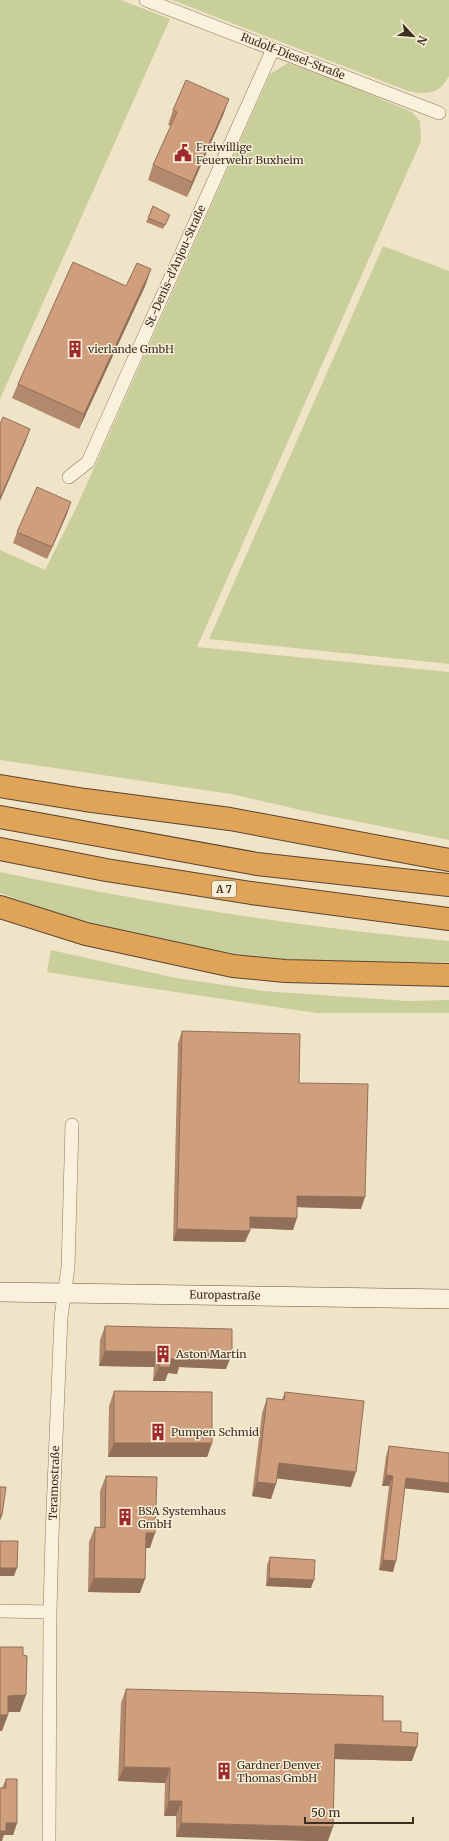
<svg xmlns="http://www.w3.org/2000/svg" width="449" height="1841" font-family="Merriweather,serif">
  <style>
    .green { fill: #c9cf9b }
    .lines { fill: none; stroke-linecap: round; stroke-linejoin: round }
    .street-casing { stroke: #8d765c; stroke-width: 14 }
    .secondary-casing { stroke: #6f573f; stroke-width: 20 }
    .highway-casing { stroke: #5b4430; stroke-width: 24 }
    .street { stroke: #faf1dc; stroke-width: 13 }
    .secondary { stroke: #faf1dc; stroke-width: 19 }
    .highway { stroke: #e0a458; stroke-width: 22 }
    .wall { fill: #b2896c }
    .shaded-wall { fill: #916f58 }
    .building { fill: #cf9f7d; stroke: #916f58 }
    .labels { text-anchor: middle; stroke-width: 3; stroke-linejoin: round; paint-order: stroke }
    .shield { fill: #f7eed8; stroke: #756857; stroke-width: 1 }
    .shield-label { font-size: 10px; font-weight: bold; fill: #3d2e20 }
    .street-label { font-size: 11px; fill: #3d2e20; stroke: #f7eed8 }
    .poi-label { font-size: 11px; fill: #3d2e20; stroke: #f7eed8; text-anchor: start }
  </style>
  <rect width="100%" height="100%" fill="#f0e4c8"/>
  <path class="green" d="M0,0H121L170,19L0,399Z
    M172,0H449V76C440,94 426,95 408,91Z
    M288,63L340,82L412,112L420,121L421,141L197,647L449,672V840L305,811L231,794L0,760V550L45,570L77,506L270,74Z
    M383,246L449,271V664L209,639Z
    M0,872C148,903 298,927 449,941V962C372,962 293,964 216,951C143,939 70,919 0,893Z
    M51,950L176,978L264,991L407,1001L449,1000V1013H317L135,986L47,972Z"/>
  <g class="lines">
    <g class="street-casing">
      <path id="street" d="M146,0L439,113
        M69,477L88,462L273,49
        M0,1611L50,1612
        M49,1841L50,1612L52,1536L61,1317L68,1268L72,1125"/>
    </g>
    <g class="secondary-casing">
      <path id="secondary" d="M0,1292L449,1299"/>
    </g>
    <g class="highway-casing">
      <path id="highway" d="M0,786L85,800L230,819L449,860
        M0,817L257,864L449,885
        M0,849L106,870L251,893L449,919
        M0,907L86,934L233,966L285,971L449,975"/>
    </g>
    <use href="#street" class="street"/>
    <use href="#secondary" class="secondary"/>
    <use href="#highway" class="highway"/>
  </g>
  <path class="wall" d="M173,110L224,113L187,197L148,180L153,165L171,126L168,125Z
    M170,215L163,229L146,222L148,218Z
    M146,284L79,429L12,398L18,384L126,286Z
    M67,514L47,559L13,543L17,532Z
    M182,1031L299,1083L361,1209L297,1207L293,1230L250,1228L245,1242L173,1241L178,1043Z
    M105,1326L226,1369L179,1367L177,1374L168,1373L165,1381H153L154,1367L99,1366L100,1340Z
    M114,1391L212,1443L207,1457H108L109,1406Z
    M285,1392L351,1487L277,1478L271,1499L252,1496L262,1413L267,1398L282,1400Z
    M389,1446L449,1493L404,1488L393,1572L379,1570L389,1486H382L386,1456Z
    M106,1476L150,1548H146L140,1593L88,1592L89,1542L95,1527L100,1528V1491Z
    M270,1557L311,1588L266,1586L267,1565Z
    M126,1689L383,1721L401,1732L412,1761L335,1759L176,1837V1816H164L165,1783L118,1781L121,1703Z
    M6,1779L17,1823L13,1835H4L2,1788Z"/>
  <path class="shaded-wall" d="M229,99L224,113L187,197L192,182Z
    M151,269L146,284L79,429L84,414Z
    M30,429L25,443L0,501V498Z
    M71,502L67,514L47,559L52,547Z
    M297,1196L365,1197L361,1209L293,1207Z
    M250,1217L297,1218L293,1230L246,1228Z
    M177,1229L250,1231L245,1242L173,1241Z
    M105,1351L159,1352L154,1367L99,1366Z
    M182,1353L232,1354L226,1369L179,1367L177,1374L168,1373L165,1381H153L159,1367L171,1359Z
    M114,1443H212L207,1457H108Z
    M279,1463L356,1472L351,1487L273,1478Z
    M386,1475L393,1476L389,1486H382Z
    M406,1478L449,1483V1493L402,1488Z
    M257,1482L276,1484L271,1499L252,1496Z
    M0,1514L2,1515L0,1521Z
    M146,1533H155L150,1548H141Z
    M383,1560L396,1561L393,1572L379,1570Z
    M0,1568H17L14,1576H0Z
    M94,1578L145,1579L140,1593L88,1592Z
    M269,1578L314,1580L311,1588L266,1586Z
    M26,1695L20,1712H2L8,1696Z
    M0,1715H8L2,1731H0Z
    M335,1744L417,1747L412,1761L330,1759Z
    M124,1767L170,1768L165,1783L118,1781Z
    M169,1801H182L176,1816H164Z
    M6,1823H17L13,1835H4L2,1841H0V1831Z
    M181,1823L333,1827L328,1841H307L176,1837Z"/>
  <path class="building" d="M186,80L229,99L192,182L153,165L177,112L173,110Z
    M153,206L170,215L165,225L148,218Z
    M73,262L126,286L137,263L151,269L84,414L18,384Z
    M3,417L30,429L0,498V424Z
    M37,487L71,502L52,547L17,532Z
    M182,1031L300,1034L299,1083L368,1084L365,1197L297,1196V1218L250,1217V1231L177,1229Z
    M105,1326L232,1329V1354L182,1353V1359H171L170,1367H159V1352L105,1351Z
    M114,1391L212,1392V1443H114Z
    M285,1392L364,1401L356,1472L279,1463L276,1484L257,1482L267,1398L284,1400Z
    M389,1446L449,1453V1483L406,1478L396,1561L383,1560L393,1476L386,1475Z
    M106,1476L157,1477L155,1533H146L145,1579L94,1578L95,1527L105,1528Z
    M0,1487H6L2,1515L0,1514Z
    M0,1541H18L17,1568H0Z
    M270,1557L315,1560L314,1580L269,1578Z
    M0,1647H23V1655L27,1656L26,1695L8,1696V1715H0Z
    M126,1689L383,1696V1721H401V1732L418,1733L417,1747L335,1744L333,1827L181,1823L182,1801H169L170,1768L124,1767Z
    M6,1779H17V1823H6V1831H0V1788H6Z"/>
  <defs>
    <g id="civic-bare" transform="scale(1.38)"><path d="M-.6-6.5H3V-4.5H.6V-3L4-1V1h2V6H-6V1h2V-1L-.6-3ZM-1.2 2.5V6h2.4V2.5Z" fill="#9e2a2b" stroke="#f7eed8" stroke-width="2.5" paint-order="stroke"/></g>
    <g id="building-bare" transform="scale(1.38)"><path d="M-4-6H4V6H1V3H-1V6H-4ZM-2.5-4.3h1.7v1.8h-1.7ZM.8-4.3h1.7v1.8H.8ZM-2.5-1h1.7V.8h-1.7ZM.8-1h1.7V.8H.8Z" fill="#9e2a2b" stroke="#f7eed8" stroke-width="2.5" paint-order="stroke"/></g>
  </defs>
  <g fill-rule="evenodd">
    <use href="#civic-bare" x="183" y="153"/>
    <use href="#building-bare" x="75" y="349"/>
    <use href="#building-bare" x="163" y="1354"/>
    <use href="#building-bare" x="158" y="1432"/>
    <use href="#building-bare" x="125" y="1517"/>
    <use href="#building-bare" x="224" y="1771"/>
  </g>
  <g class="labels">
    <rect class="shield" x="212" y="881" width="24" height="16" rx="3"/>
    <g class="shield-label">
      <text x="224" y="893">A 7</text>
    </g>
    <g class="street-label">
      <text transform="translate(293 56) rotate(21)" y="4">Rudolf-Diesel-Straße</text>
      <text transform="translate(175 266) rotate(-66)" y="4">St.-Denis-d'Anjou-Straße</text>
      <text transform="translate(225 1295) rotate(1)" y="4">Europastraße</text>
      <text transform="translate(54 1483) rotate(-88)" y="4">Teramostraße</text>
    </g>
    <g class="poi-label">
      <text x="196" y="151">Freiwillige<tspan x="196" dy="13">Feuerwehr Buxheim</tspan></text>
      <text x="88" y="353">vierlande GmbH</text>
      <text x="176" y="1358">Aston Martin</text>
      <text x="171" y="1436">Pumpen Schmid</text>
      <text x="138" y="1515">BSA Systemhaus<tspan x="138" dy="13">GmbH</tspan></text>
      <text x="237" y="1769">Gardner Denver<tspan x="237" dy="13">Thomas GmbH</tspan></text>
    </g>
  </g>
  <g transform="translate(413 36) rotate(116)" stroke="#f7eed8" stroke-width="3" paint-order="stroke">
  <path d="M0-3L7 15L0 10L-7 15Z" fill="#3d2e20"/>
  <text y="-6" font-size="11" font-weight="bold" text-anchor="middle" fill="#3d2e20">N</text>
  </g>
  <path d="M305 1817v6h108v-6" fill="none" stroke="#3d2e20" stroke-width="2"/>
  <text x="311" y="1817" font-size="12" fill="#3d2e20" stroke="#f7eed8" stroke-width="3" paint-order="stroke">50 m</text>
</svg>
